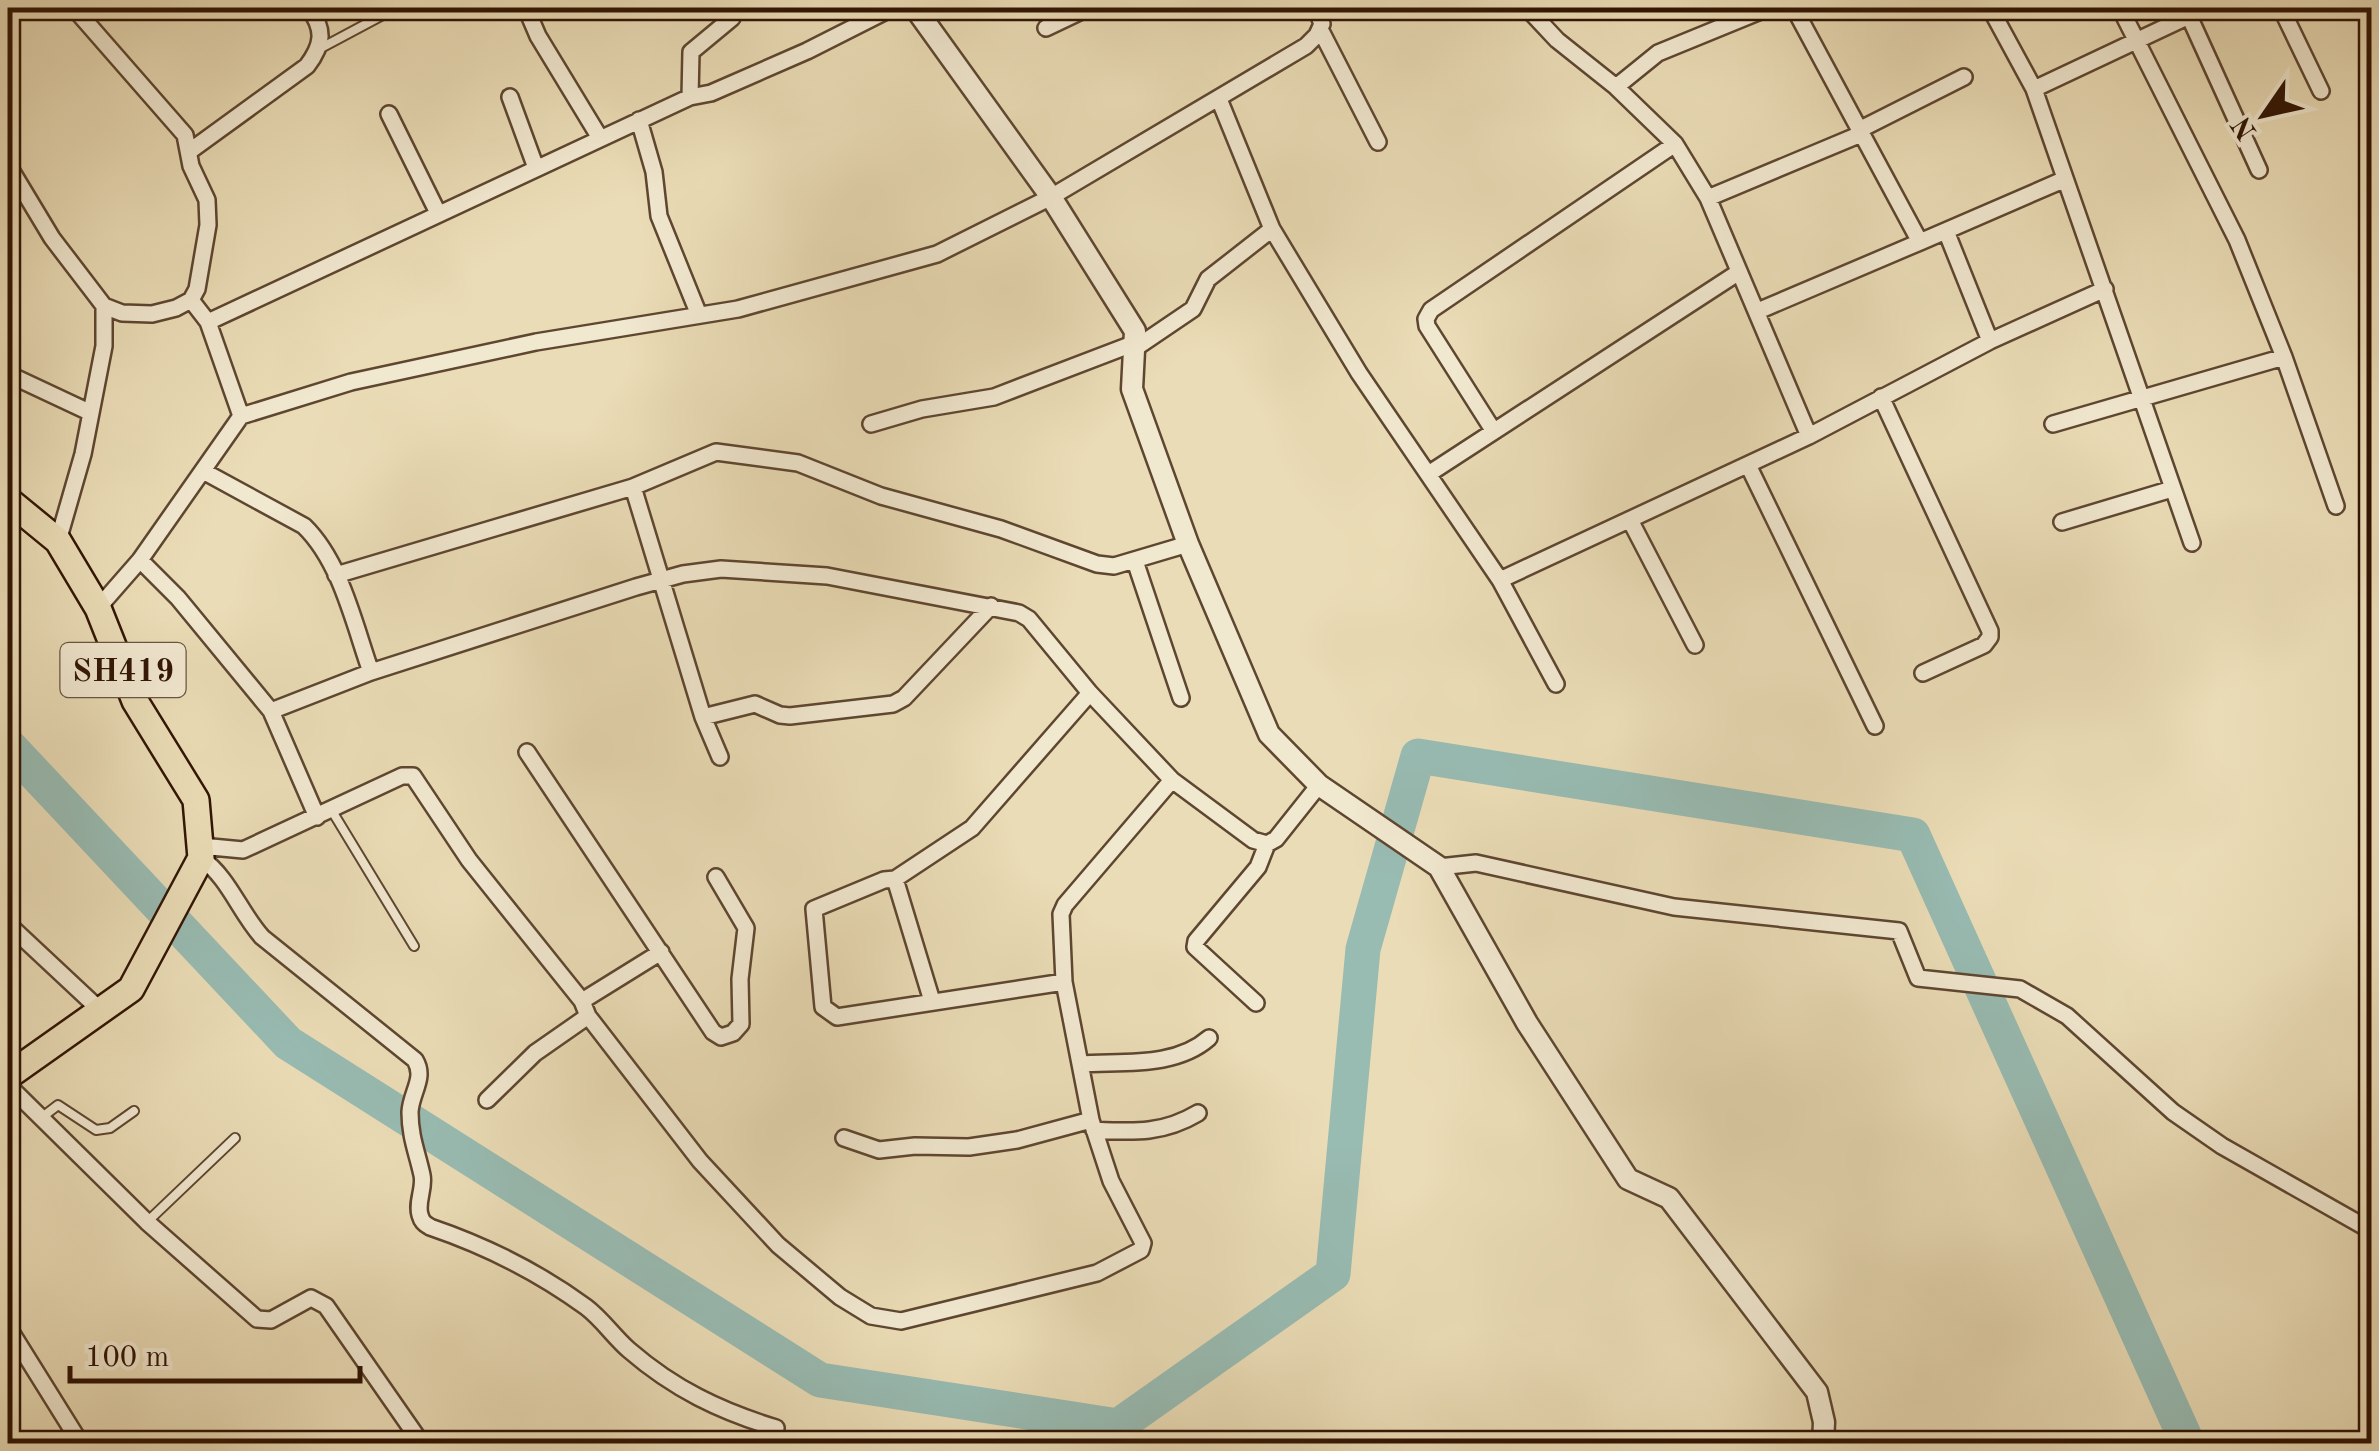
<svg xmlns="http://www.w3.org/2000/svg" width="2379" height="1451" font-family="'Old Standard TT',serif">
  <style>
    .lines { fill: none; stroke-linecap: round; stroke-linejoin: round }
    .river { stroke: #98bbb2; stroke-width: 35 }
    .service-casing { stroke: #5e4630; stroke-width: 12 }
    .minor-casing { stroke: #5e4630; stroke-width: 20 }
    .tertiary-casing { stroke: #5e4630; stroke-width: 25 }
    .primary-casing { stroke: #301404; stroke-width: 30 }
    .service { stroke: #f1e8d0; stroke-width: 8 }
    .minor { stroke: #f1e8d0; stroke-width: 15 }
    .tertiary { stroke: #f1e8d0; stroke-width: 20 }
    .primary { stroke: #eadcb6; stroke-width: 25 }
    .labels { text-anchor: middle; stroke-width: 10; stroke-linejoin: round; paint-order: stroke }
    .shield { fill: #f1e8d0; stroke: #6a5441; stroke-width: 2.5 }
    .shield-label { font-size: 32px; font-weight: bold; fill: #301404 }
  </style>
  <rect width="100%" height="100%" fill="#eadcb6"/>
  <filter id="stains"><feTurbulence type="fractalNoise" baseFrequency=".002" numOctaves="4"/><feColorMatrix values="0 0 0 0 .2 0 0 0 0 .09 0 0 0 0 .02 0 0 0 .5 -.17"/></filter>
  <radialGradient id="worn" r=".72"><stop offset=".6" stop-color="#630" stop-opacity="0"/><stop offset="1" stop-color="#630" stop-opacity=".3"/></radialGradient>
  <g class="lines">
    <path class="river" d="M8,745L288,1043L820,1380L1118,1426L1333,1274L1363,949L1418,756L1913,835L2188,1444"/>
    <g class="service-casing">
      <path id="service" d="M321,48L396,8
        M332,811L414,946
        M41,1118L58,1105L96,1130L110,1128L134,1111
        M147,1222L235,1138"/>
    </g>
    <g class="minor-casing">
      <path id="minor" d="M74,8L185,135L191,166L207,200L208,225L197,289L191,300L176,308L152,314L122,313L104,306
        M526,8L538,36L600,138
        M1527,8L1557,40L1616,87L1675,144L1708,198L1809,436
        M1990,8L2034,89L2192,543
        M2120,8L2237,240L2284,357L2336,506
        M2281,8L2321,91
        M2189,16L2259,170
        M1046,28L1088,8
        M1320,29L1378,142
        M1616,87L1658,53L1768,8
        M2034,89L2206,8
        M510,97L536,168
        M690,97L691,52L732,18L735,8
        M1219,99L1272,229L1359,373L1500,580L1556,684
        M389,114L438,213
        M639,120L654,172L659,216L699,315
        M1859,130L1964,77
        M190,151L307,66C323,45 325,30 309,8
        M8,165L52,238L104,306V346L83,454L58,541
        M1708,198L1861,134
        M1946,231L1990,341
        M1920,242L2063,180
        M191,300L208,322L241,416
        M1758,311L1920,242L1794,8
        M208,322L690,97L711,93L807,51L892,8
        M1134,349L1193,309L1208,279L1272,229
        M8,374L89,412
        M1881,397L1990,631V637L1984,645L1923,673
        M871,424L922,409L994,397L1135,343
        M2053,424L2284,357
        M1493,430L1427,326L1426,319L1431,310L1675,144
        M1748,465L1875,726
        M203,471L304,526C341,562 354,624 371,672
        M1430,473L1739,272
        M633,487L703,717L720,757
        M1630,520L1695,645
        M2062,522L2172,489
        M140,560L178,598L271,711L317,817
        M1135,561L1181,698
        M336,575L633,487L716,452L798,463L881,496L1001,529L1097,564L1114,566L1188,544
        M1500,580L1809,436L1990,341L2105,289
        M98,608L140,560L241,416L351,382L536,342L738,309L937,254L1051,197L1306,46L1317,35L1322,24L1316,8
        M271,711L371,672L636,587L683,574L721,569L827,576L1019,613L1029,619L1090,693L1172,780L1253,840L1267,844L1276,839L1319,785
        M703,717L755,704L780,715L790,716L893,704L904,698L991,606
        M527,752L713,1032L721,1037L733,1033L741,1024L740,979L746,928L716,877
        M201,846L243,850L402,776H413L469,860L582,1001L588,1016L700,1161L778,1245L840,1297L871,1316L901,1321L1097,1273L1141,1250L1143,1243L1111,1181L1091,1120L1064,982L1061,914L1065,905L1172,780
        M201,858C229,878 239,911 262,937L415,1060C426,1078 411,1092 410,1112C410,1137 417,1152 422,1175C425,1188 416,1202 420,1215C422,1222 424,1223 430,1227C486,1246 538,1272 586,1307C602,1319 614,1337 629,1350C674,1389 720,1411 776,1428
        M1439,867L1476,863L1674,907L1899,931L1918,978L2020,989L2067,1016L2173,1112L2222,1146L2372,1231
        M895,879L932,1001
        M8,924L100,1010
        M1064,982L837,1017L823,1007L814,909L884,880L895,879L972,828L1090,693
        M582,1001L661,952
        M1256,1003L1195,947L1196,941L1258,867L1267,844
        M1080,1064C1123,1061 1175,1068 1209,1038
        M8,1085L147,1222L257,1319L271,1320L311,1298L326,1306L422,1444
        M487,1100L535,1053L588,1016
        M1094,1130C1134,1132 1163,1134 1198,1113
        M844,1138L879,1150L915,1146L969,1147L1017,1140L1091,1120
        M8,1327L81,1444"/>
    </g>
    <g class="tertiary-casing">
      <path id="tertiary" d="M915,8L1051,197L1135,331L1132,389L1188,544L1269,734L1319,785L1439,867L1527,1023L1628,1179L1669,1198L1817,1392L1824,1422L1823,1444"/>
    </g>
    <g class="primary-casing">
      <path id="primary" d="M8,500L58,541L98,608L135,701L196,800L201,858L131,989L8,1076"/>
    </g>
    <use href="#service" class="service"/>
    <use href="#minor" class="minor"/>
    <use href="#tertiary" class="tertiary"/>
    <use href="#primary" class="primary"/>
  </g>
  <g class="labels">
    <rect class="shield" x="60.5" y="643" width="125" height="54" rx="8"/>
    <g class="shield-label">
      <text x="123" y="681">SH419</text>
    </g>
  </g>
  <rect width="2379" height="1451" fill="none" stroke="#eadcb6" stroke-width="40"/>
  <rect x="10" y="10" width="2359" height="1431" fill="none" stroke="#301404" stroke-width="5"/>
  <rect x="20" y="20" width="2339" height="1411" fill="none" stroke="#301404" stroke-width="2.5"/>
  <g transform="translate(2264 115) rotate(236)" stroke="#f1e8d0" stroke-width="8" paint-order="stroke">
  <path d="M0-8L18 38L0 25L-18 38Z" fill="#301404"/>
  <text y="-15" font-size="28" font-weight="bold" text-anchor="middle" fill="#301404">N</text>
  </g>
  <path d="M70 1366v15h290v-15" fill="none" stroke="#301404" stroke-width="5"/>
  <text x="85" y="1366" font-size="30" fill="#301404" stroke="#f1e8d0" stroke-width="8" paint-order="stroke">100 m</text>
  <rect width="100%" height="100%" filter="url(#stains)"/>
  <rect width="100%" height="100%" fill="url(#worn)"/>
</svg>
